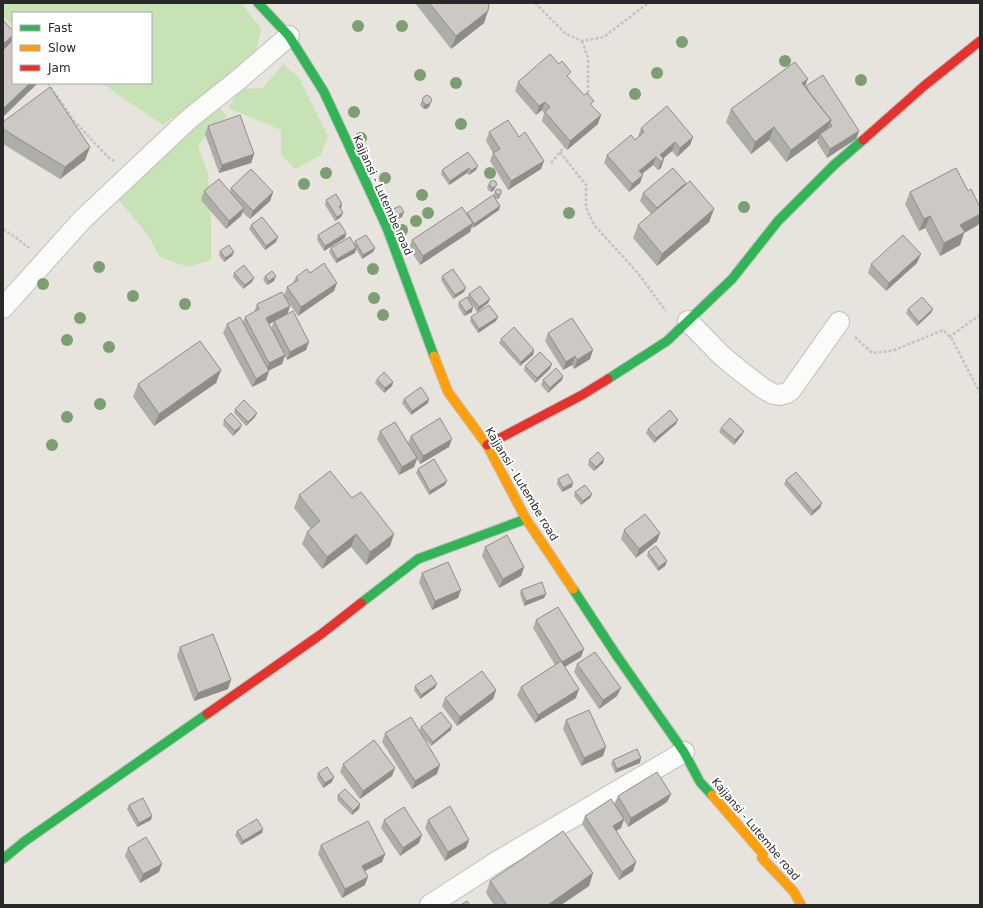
<svg xmlns="http://www.w3.org/2000/svg" width="983" height="908" font-family="'DejaVu Sans',sans-serif">
  <style>
    .green { fill: #c7e3b5 }
    .lines { fill: none; stroke-linecap: round; stroke-linejoin: round }
    .street-casing { stroke: #c0bfbf; stroke-width: 22 }
    .fast-casing { stroke: #c0bfbf; stroke-width: 11 }
    .slow-casing { stroke: #c0bfbf; stroke-width: 11 }
    .jam-casing { stroke: #c0bfbf; stroke-width: 11 }
    .path { stroke: #c4c3c3; stroke-width: 2.5; stroke-dasharray: 3 2; stroke-linecap: butt }
    .street { stroke: #fbfbfa; stroke-width: 20 }
    .fast { stroke: #30b455; stroke-width: 9 }
    .slow { stroke: #ff9f0a; stroke-width: 9 }
    .jam { stroke: #e5322d; stroke-width: 9 }
    .tree { fill: #7d9e71 }
    .wall { fill: #afada9 }
    .shaded-wall { fill: #8f8d89 }
    .building { fill: #ccc9c4; stroke: #8f8d89 }
    .labels { text-anchor: middle; stroke-width: 4; stroke-linejoin: round; paint-order: stroke }
    .street-label { font-size: 11px; fill: #282828; stroke: #fff }
  </style>
  <rect width="100%" height="100%" fill="#e7e3dd"/>
  <path class="green" d="M3,3H241L261,29L256,51L232,73L163,125L124,99L102,83H151V13H13V25L3,17Z
    M283,64L299,78L328,136L321,155L295,169L281,155V130L228,108L240,89L263,88Z
    M220,108L227,117L217,122L198,146L208,174L211,218V260L188,267L160,257L148,235L118,199L202,117Z"/>
  <g class="lines">
    <g class="street-casing">
      <path id="street" d="M3,308L82,220L189,119L238,80L289,36
        M688,321L721,355L739,370L764,389L773,394L779,395L787,393L791,390L839,322
        M430,905L498,861L684,752"/>
    </g>
    <g class="fast-casing">
      <path id="fast" d="M258,3L289,36L324,92L387,228L434,356
        M608,379L667,341L732,279L778,221L834,165L863,140
        M573,589L617,656L684,752L700,782L712,795
        M361,603L418,559L526,519
        M3,859L25,841L207,714"/>
    </g>
    <g class="slow-casing">
      <path id="slow" d="M434,356L448,392L487,445L526,519L573,589
        M712,795L763,854L762,858L794,892L801,905"/>
    </g>
    <g class="jam-casing">
      <path id="jam" d="M863,140L924,86L980,41
        M487,445L582,395L608,379
        M207,714L320,635L361,603"/>
    </g>
    <path class="path" d="M535,3L566,34L582,41L604,37L648,3
      M582,41L588,58V97
      M48,83L75,122L108,157L114,161
      M560,152L586,185V207L594,225L637,272L666,311
      M551,163L566,145
      M3,229L14,236L29,248
      M855,337L872,353L892,351L943,330L952,339L980,393
      M949,337L980,315"/>
    <use href="#street" class="street"/>
    <use href="#fast" class="fast"/>
    <use href="#slow" class="slow"/>
    <use href="#jam" class="jam"/>
  </g>
  <g class="tree">
    <circle cx="358" cy="26" r="6"/>
    <circle cx="402" cy="26" r="6"/>
    <circle cx="682" cy="42" r="6"/>
    <circle cx="785" cy="61" r="6"/>
    <circle cx="657" cy="73" r="6"/>
    <circle cx="420" cy="75" r="6"/>
    <circle cx="861" cy="80" r="6"/>
    <circle cx="456" cy="83" r="6"/>
    <circle cx="635" cy="94" r="6"/>
    <circle cx="354" cy="112" r="6"/>
    <circle cx="461" cy="124" r="6"/>
    <circle cx="361" cy="138" r="6"/>
    <circle cx="326" cy="173" r="6"/>
    <circle cx="490" cy="173" r="6"/>
    <circle cx="385" cy="178" r="6"/>
    <circle cx="304" cy="184" r="6"/>
    <circle cx="422" cy="195" r="6"/>
    <circle cx="744" cy="207" r="6"/>
    <circle cx="428" cy="213" r="6"/>
    <circle cx="569" cy="213" r="6"/>
    <circle cx="416" cy="221" r="6"/>
    <circle cx="402" cy="230" r="6"/>
    <circle cx="99" cy="267" r="6"/>
    <circle cx="373" cy="269" r="6"/>
    <circle cx="43" cy="284" r="6"/>
    <circle cx="133" cy="296" r="6"/>
    <circle cx="374" cy="298" r="6"/>
    <circle cx="185" cy="304" r="6"/>
    <circle cx="383" cy="315" r="6"/>
    <circle cx="80" cy="318" r="6"/>
    <circle cx="67" cy="340" r="6"/>
    <circle cx="109" cy="347" r="6"/>
    <circle cx="100" cy="404" r="6"/>
    <circle cx="67" cy="417" r="6"/>
    <circle cx="52" cy="445" r="6"/>
  </g>
  <path class="wall" d="M415,3H488V11L484,23L451,49Z
    M518,82L592,105L598,124L567,150L542,121L544,113L542,110L536,115L515,91Z
    M805,86H806L859,131L856,139L827,158L817,142L819,138L786,162L769,140L751,154L726,122L731,109Z
    M424,96L429,107L426,109L423,108L420,105Z
    M3,122L90,147L85,160L60,179L3,144Z
    M208,126L254,154L251,163L219,173L205,134Z
    M641,128L693,137L690,145L677,157L672,151L663,159L661,168L658,170L653,165L642,174L640,183L629,192L604,163L607,155L635,140L638,137Z
    M489,132L541,169L508,190L490,161L493,153L486,141Z
    M468,152L476,170L469,175L467,173L449,185L441,174L442,170Z
    M489,183L494,190L491,192L488,190L487,187Z
    M686,183V185L714,209L709,222L657,266L633,238L638,225L651,214L640,201L643,193Z
    M231,188L273,192L270,201L250,219L242,212L241,216L226,229L201,200L204,191L230,192Z
    M496,190H501L499,198L497,199H495L499,210L473,228L472,226L470,232L420,265L409,248L412,240L467,214V213L493,196Z
    M910,192L978,225L964,233L960,245L940,256L925,228L919,231L905,204Z
    M326,200L341,209H340L341,217L335,221L325,205Z
    M391,210L402,217L393,221L389,214Z
    M251,225L276,242L265,250L249,229Z
    M346,233L345,238L324,251L317,240L318,235Z
    M355,241L373,252L362,259L356,249L355,253L336,263L329,252L331,248L354,245Z
    M220,251L234,252L232,256L224,262L219,255Z
    M917,263L886,291L868,273L871,264Z
    M234,273L254,278L252,282L243,289L233,277Z
    M310,273L334,291L298,316L286,299L290,306L287,315L269,324L271,329L274,321L306,350L287,360L285,356L282,364L269,370L266,380L252,387L223,333L227,324L243,322L245,317L254,312L257,304L284,295L287,287L293,283L296,277Z
    M265,276L274,281L267,285L263,280Z
    M442,276L464,292L453,299L441,280Z
    M469,294L490,299L488,303L477,312L471,303L472,312L464,316L458,306L459,302L467,298Z
    M908,309H933L931,313L917,326L906,313Z
    M471,317H498L496,321L478,333L470,321Z
    M548,333L590,359L574,369L572,365L563,370L545,341Z
    M501,339L534,350L533,355L520,366L499,343Z
    M525,366L550,369L535,383L524,370Z
    M221,370L216,383L154,426L133,397L138,384Z
    M563,376L562,380L548,393L541,385L543,380Z
    M377,379L393,382L392,386L384,393L375,383Z
    M404,399L428,403L411,415L402,403Z
    M235,409L257,413L255,417L246,426L234,413Z
    M224,420L240,429L233,436L223,425Z
    M676,424L654,443L646,433L648,429Z
    M721,428L744,431L742,435L734,445L719,432Z
    M380,431L408,443L411,436L449,447L420,464L417,459L414,467L399,475L377,439Z
    M589,460L603,463L594,471L588,465Z
    M418,469L445,485L429,495L416,473Z
    M558,479L572,487L562,492L557,484Z
    M786,480L820,508L811,516L784,484Z
    M575,492L592,494L590,498L581,505L574,496Z
    M299,495L352,498L394,534L390,546L366,565L351,547L322,569L302,544L307,532L311,529L294,508Z
    M624,530L660,533L657,541L636,558L621,539Z
    M485,547L524,567L521,576L499,588L482,556Z
    M648,552L667,561L665,566L658,571L647,556Z
    M422,573L458,598L432,610L419,582Z
    M521,590L546,594L544,598L524,606L520,594Z
    M536,620L581,657L565,667L576,698L535,723L517,695L521,687L555,665L533,628Z
    M180,647L228,689L194,701L177,656Z
    M577,664L617,696L599,709L574,672Z
    M415,686L435,688L420,699L414,690Z
    M496,690L493,699L457,726L442,706L445,698Z
    M566,720L603,756L581,766L563,729Z
    M421,727L451,730L431,746L420,733L437,774L412,789L382,742L385,733L419,731Z
    M613,760L640,763L615,773L611,764Z
    M343,764L392,776L360,799L340,772Z
    M318,773L332,782L323,788L317,778Z
    M671,794L667,802L628,827L624,820L621,828L616,831L636,862L633,871L619,880L582,824L585,816L614,804L618,796Z
    M338,795L360,804L359,809L352,815L337,800Z
    M129,805L151,820L137,827L127,809Z
    M384,820L419,843L400,856L381,828Z
    M428,820L469,840L466,848L445,861L425,828Z
    M263,829L262,833L241,845L235,835L237,831Z
    M321,845L385,854L382,862L365,871V885L342,898L318,854Z
    M128,848L159,872L140,883L125,856Z
    M593,873L589,886L561,905H494L486,893L490,881Z"/>
  <path class="shaded-wall" d="M488,11L484,23L451,49L456,36Z
    M13,35V38L12,42L3,50V44Z
    M808,79L803,91L802,83Z
    M30,83H38L3,117V109Z
    M545,102L542,110L536,115L539,106Z
    M431,103L429,107L426,109L423,108L425,104Z
    M601,115L598,124L567,150L570,141Z
    M831,120L826,133L820,134L819,138L786,162L791,150Z
    M774,127L769,140L751,154L755,142Z
    M859,131L856,139L827,158L830,149Z
    M693,137L690,145L677,157L680,148Z
    M675,142L672,151L660,161V155Z
    M90,147L85,160L60,179L65,167Z
    M254,154L251,163L219,173L222,165Z
    M656,157L653,165L636,179L639,171Z
    M664,159L661,168L658,170L661,162Z
    M544,161L541,169L508,190L511,181Z
    M478,166L476,170L469,175L471,171Z
    M469,168L467,173L449,185L450,181Z
    M643,175L640,183L629,192L632,184Z
    M686,183L683,191L654,217L657,208Z
    M496,186L494,190L491,192L492,187Z
    M273,192L270,201L250,219L253,211Z
    M501,194L499,198L497,199L499,195Z
    M342,204L341,209L337,211L339,206Z
    M500,206L499,210L473,228L474,224Z
    M244,208L241,216L226,229L229,221Z
    M714,209L709,222L657,266L662,254Z
    M404,212L402,217L393,221L394,217Z
    M343,213L341,217L335,221L337,217Z
    M980,214V221L978,225L964,233L960,245L940,256L944,243L960,225Z
    M930,216L925,228L919,231L924,219Z
    M473,223L470,232L420,265L423,256Z
    M346,233L345,238L324,251L325,246Z
    M278,237L276,242L265,250L266,246Z
    M356,248L355,253L336,263L337,259Z
    M375,248L373,252L362,259L363,255Z
    M234,252L232,256L224,262L225,258Z
    M921,254L917,263L886,291L889,283Z
    M276,276L274,281L267,285L269,281Z
    M254,278L252,282L243,289L245,285Z
    M337,283L334,291L298,316L301,307Z
    M466,288L464,292L453,299L455,295Z
    M490,299L488,303L477,312L479,307Z
    M290,306L287,315L263,327L266,318Z
    M473,307L472,312L464,316L466,312Z
    M933,309L931,313L917,326L919,322Z
    M498,317L496,321L478,333L479,329Z
    M309,342L306,350L287,360L290,352Z
    M534,350L533,355L520,366L521,362Z
    M593,350L590,359L574,369L577,360Z
    M285,355L282,364L266,372L269,363Z
    M575,356L572,365L563,370L566,362Z
    M552,364L550,369L535,383L537,378Z
    M221,370L216,383L154,426L159,414Z
    M269,371L266,380L252,387L256,379Z
    M563,376L562,380L548,393L550,388Z
    M393,382L392,386L384,393L385,388Z
    M429,399L428,403L411,415L412,411Z
    M257,413L255,417L246,426L248,422Z
    M678,420L676,424L654,443L656,438Z
    M242,425L240,429L233,436L235,431Z
    M744,431L742,435L734,445L735,440Z
    M452,439L449,447L420,464L423,456Z
    M417,458L414,467L399,475L402,467Z
    M604,459L603,463L594,471L596,467Z
    M447,481L445,485L429,495L430,491Z
    M573,483L572,487L562,492L563,488Z
    M592,494L590,498L581,505L583,501Z
    M822,503L820,508L811,516L813,511Z
    M660,533L657,541L636,558L639,549Z
    M356,534L351,547L322,569L327,557Z
    M394,534L390,546L366,565L370,552Z
    M667,561L665,566L658,571L659,567Z
    M524,567L521,576L499,588L503,579Z
    M461,590L458,598L432,610L435,601Z
    M546,594L544,598L524,606L526,601Z
    M584,649L581,657L559,670L562,662Z
    M231,680L228,689L194,701L198,693Z
    M437,684L435,688L420,699L421,695Z
    M621,688L617,696L599,709L603,700Z
    M579,689L576,698L535,723L538,715Z
    M496,690L493,699L457,726L460,717Z
    M452,726L451,730L431,746L433,742Z
    M606,747L603,756L581,766L584,758Z
    M641,758L640,763L615,773L617,769Z
    M440,765L437,774L412,789L415,781Z
    M395,768L392,776L360,799L363,791Z
    M334,777L332,782L323,788L325,783Z
    M671,794L667,802L628,827L631,818Z
    M360,804L359,809L352,815L353,811Z
    M152,816L151,820L137,827L139,823Z
    M624,819L621,828L610,835L613,826Z
    M263,829L262,833L241,845L243,841Z
    M422,835L419,843L400,856L403,848Z
    M469,840L466,848L445,861L448,852Z
    M385,854L382,862L359,874L362,866Z
    M636,862L633,871L619,880L622,872Z
    M162,864L159,872L140,883L143,874Z
    M593,873L589,886L561,905H548Z
    M368,877L365,885L342,898L345,889Z"/>
  <path class="building" d="M429,3H488L489,4L488,11L456,36Z
    M3,20L13,31V35L3,44Z
    M13,40V83H30L3,109V50Z
    M550,54L559,64L562,61L571,72L567,76L584,95L587,93L594,101L590,104L601,115L570,141L545,112L550,107L545,102L539,106L518,82Z
    M795,62L808,79L802,83L831,120L791,150L774,127L755,142L731,109Z
    M823,75L859,131L830,149L820,134L832,126L830,123L831,120L811,95L806,86Z
    M50,87L90,147L65,167L3,129V122Z
    M422.5 100a4.5 4.5 0 1 1 9 0a4.5 4.5 0 1 1-9 0Z
    M667,106L693,137L680,148L675,142L660,155L664,159L661,162L656,157L639,171L643,175L632,184L607,155L631,135L635,140L644,132L641,128Z
    M240,115L254,154L222,165L208,126Z
    M508,120L519,137L525,132L544,161L511,181L493,153L500,149L489,132Z
    M468,152L478,166L471,171L469,168L450,181L442,170Z
    M673,168L686,183L657,208L643,193Z
    M956,168L968,191L971,189L980,207V214L960,225L965,232L944,243L930,216L924,219L910,192Z
    M251,169L273,192L253,211L231,188Z
    M219,179L244,208L229,221L204,191Z
    M489.5 184a3.5 3.5 0 1 1 7 0a3.5 3.5 0 1 1-7 0Z
    M690,181L714,209L662,254L638,225Z
    M498,189L501,190V194L499,195L497,194L495,192L496,190Z
    M336,194L342,204L339,206L343,213L337,217L326,200Z
    M493,195L500,206L474,224L467,213Z
    M400,206L404,212L394,217L391,210Z
    M462,207L473,223L423,256L412,240Z
    M262,217L278,237L266,246L251,225Z
    M339,222L346,233L325,246L318,235Z
    M366,235L375,248L363,255L355,241Z
    M903,235L921,254L889,283L871,264Z
    M350,237L356,248L337,259L331,248Z
    M229,245L234,252L225,258L220,251Z
    M324,263L337,283L301,307L287,287L298,280L296,277L307,269L310,273Z
    M244,265L254,278L245,285L234,273Z
    M453,269L466,288L455,295L442,276Z
    M272,271L276,276L269,281L265,276Z
    M480,286L490,299L479,307L469,294Z
    M282,292L290,306L266,318L285,355L269,363L245,317L259,309L257,304Z
    M467,297L473,307L466,312L459,302Z
    M922,297L933,309L919,322L908,309Z
    M489,305L498,317L479,329L471,317Z
    M293,311L309,342L290,352L274,321Z
    M240,317L269,371L256,379L227,324Z
    M572,318L593,350L577,360L575,356L566,362L548,333Z
    M514,327L534,350L521,362L501,339Z
    M200,341L221,370L159,414L138,384Z
    M540,352L552,364L537,378L525,366Z
    M556,368L563,376L550,388L543,380Z
    M384,372L393,382L385,388L377,379Z
    M421,387L429,399L412,411L404,399Z
    M244,400L257,413L248,422L235,409Z
    M670,410L678,420L656,438L648,429Z
    M231,413L242,425L235,431L224,420Z
    M440,418L452,439L423,456L411,436Z
    M730,418L744,431L735,440L721,428Z
    M395,422L417,458L402,467L380,431Z
    M598,452L604,459L596,467L589,460Z
    M434,459L447,481L430,491L418,469Z
    M330,471L352,498L361,492L394,534L370,552L356,534L327,557L307,532L320,521L299,495Z
    M796,472L822,503L813,511L786,480Z
    M568,474L573,483L563,488L558,479Z
    M585,485L592,494L583,501L575,492Z
    M645,514L660,533L639,549L624,530Z
    M507,535L524,567L503,579L485,547Z
    M656,546L667,561L659,567L648,552Z
    M448,562L461,590L435,601L422,573Z
    M542,582L546,594L526,601L521,590Z
    M558,607L584,649L562,662L536,620Z
    M213,634L231,680L198,693L180,647Z
    M595,652L621,688L603,700L577,664Z
    M561,661L579,689L538,715L521,687Z
    M482,671L496,690L460,717L445,698Z
    M431,675L437,684L421,695L415,686Z
    M589,710L606,747L584,758L566,720Z
    M441,712L452,726L433,742L421,727Z
    M411,717L440,765L415,781L385,733Z
    M374,740L395,768L363,791L343,764Z
    M637,749L641,758L617,769L613,760Z
    M327,767L334,777L325,783L318,773Z
    M657,772L671,794L631,818L618,796Z
    M345,789L360,804L353,811L338,795Z
    M143,798L152,816L139,823L129,805Z
    M611,799L624,819L613,826L636,862L622,872L585,816Z
    M450,806L469,840L448,852L428,820Z
    M404,807L422,835L403,848L384,820Z
    M257,819L263,829L243,841L237,831Z
    M368,821L385,854L362,866L368,877L345,889L321,845Z
    M563,831L593,873L548,905H507L490,881Z
    M146,837L162,864L143,874L128,848Z
    M467,901L470,905H461Z"/>
  <g class="labels">
    <g class="street-label">
      <text transform="translate(383 195) rotate(66)" y="4">Kajjansi - Lutembe road</text>
      <text transform="translate(522 484) rotate(59)" y="4">Kajjansi - Lutembe road</text>
      <text transform="translate(756 829) rotate(50)" y="4">Kajjansi - Lutembe road</text>
    </g>
  </g>
  <rect width="983" height="908" fill="none" stroke="#282828" stroke-width="8"/>
  <rect x="12" y="12" width="140" height="72" fill="#ffffff" stroke="#a9a9a9"/>
  <rect x="20" y="25" width="20" height="6" fill="#30b455" stroke="#a9a9a9"/>
  <text x="48" y="32" font-size="12" fill="#282828">Fast</text>
  <rect x="20" y="45" width="20" height="6" fill="#ff9f0a" stroke="#a9a9a9"/>
  <text x="48" y="52" font-size="12" fill="#282828">Slow</text>
  <rect x="20" y="65" width="20" height="6" fill="#e5322d" stroke="#a9a9a9"/>
  <text x="48" y="72" font-size="12" fill="#282828">Jam</text>
</svg>
